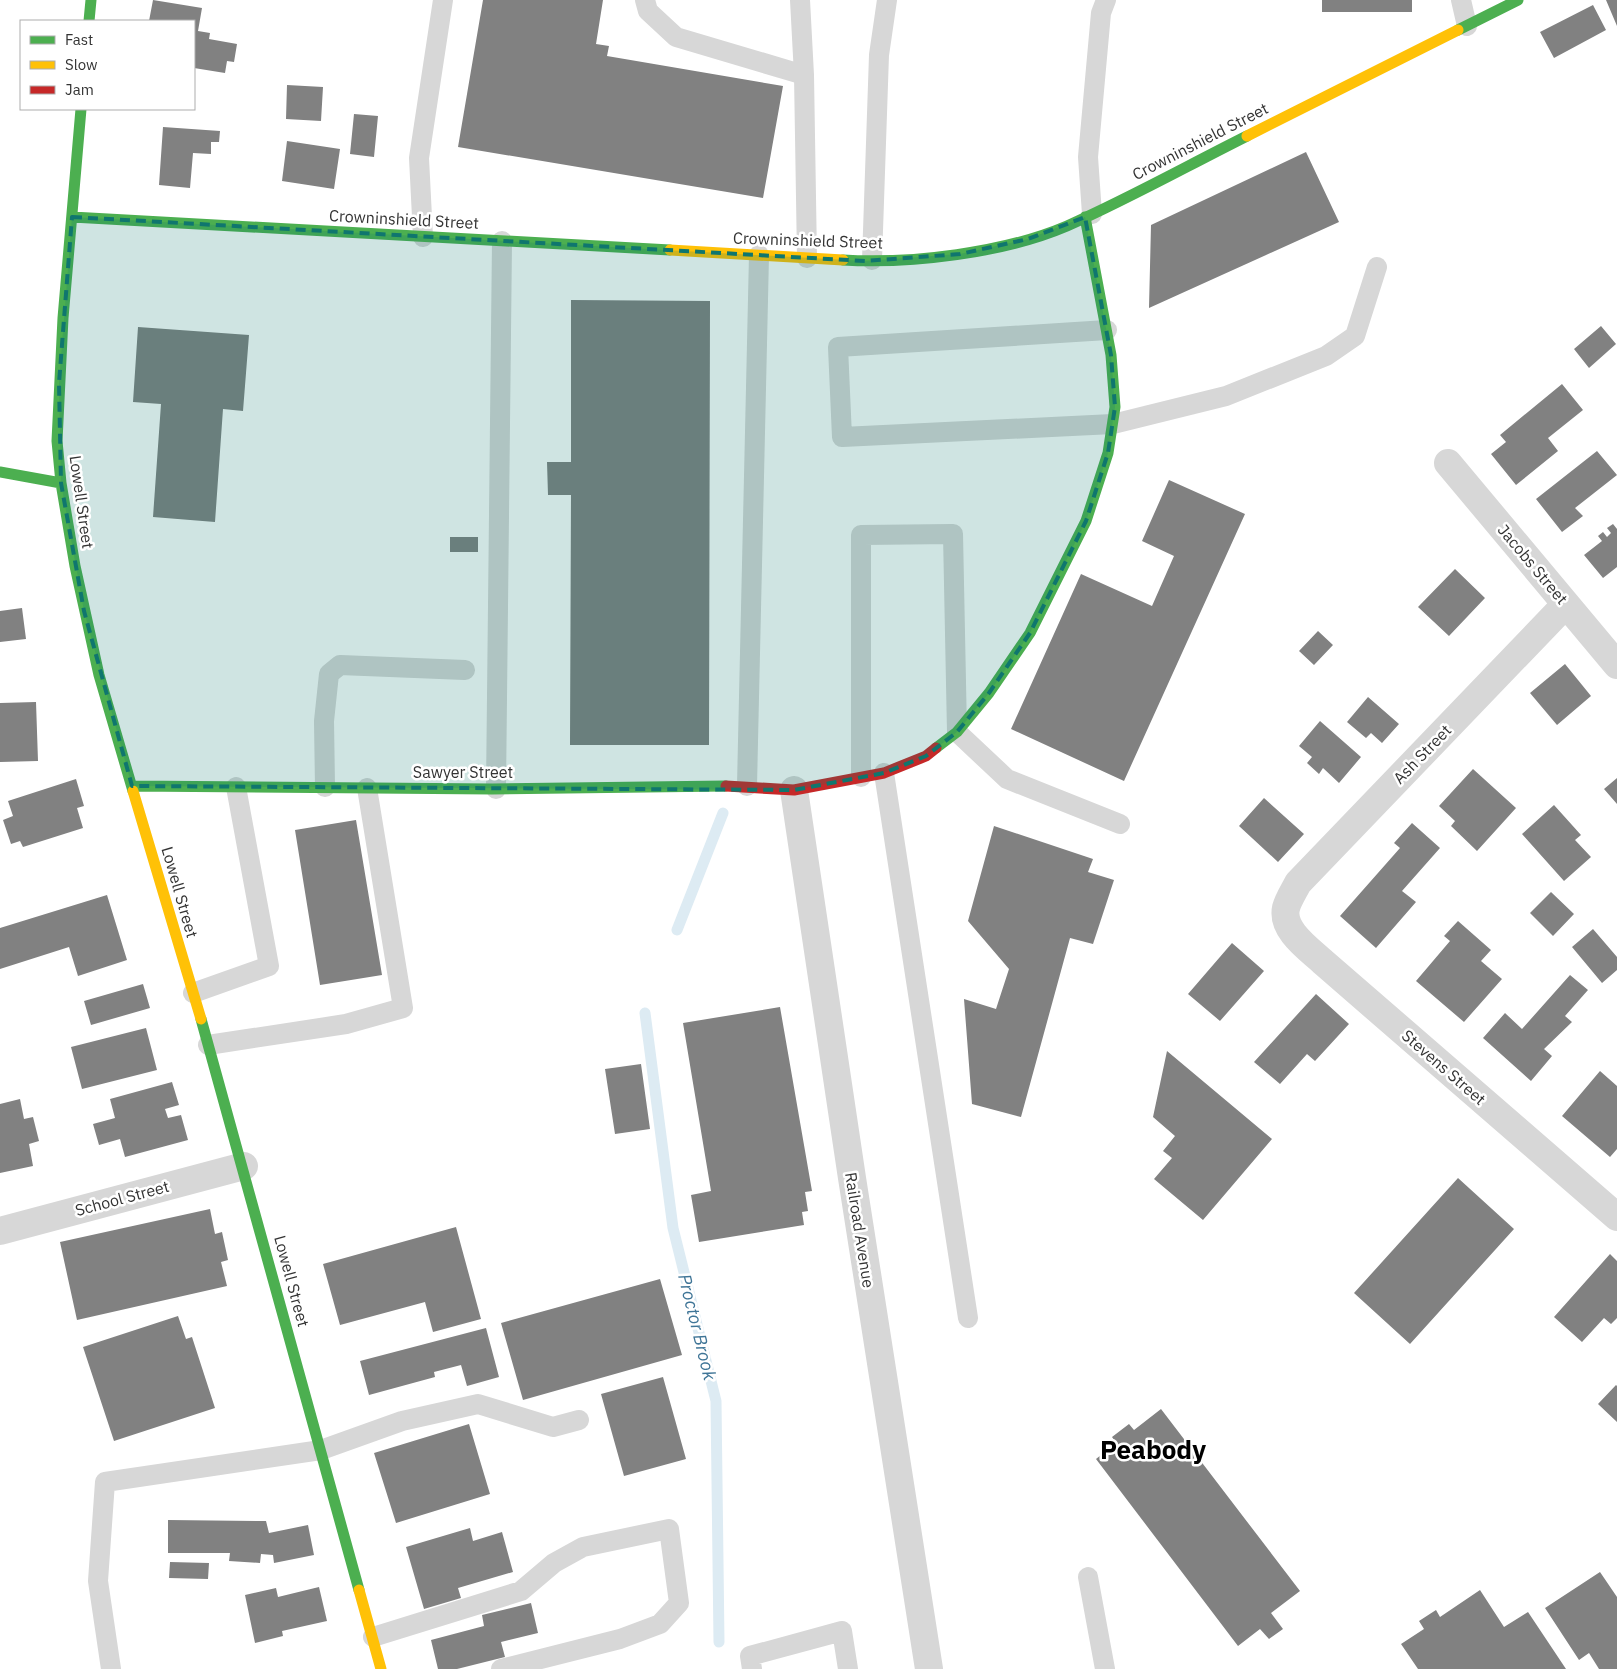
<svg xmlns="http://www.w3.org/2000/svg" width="1617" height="1669" font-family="'IBM Plex Sans',sans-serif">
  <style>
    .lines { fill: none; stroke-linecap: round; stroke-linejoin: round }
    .stream { stroke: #ddebf3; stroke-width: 11 }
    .building { fill: #818181 }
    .lane { stroke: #d7d7d7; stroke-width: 20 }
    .street { stroke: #d7d7d7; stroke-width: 28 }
    .fast { stroke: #4caf50; stroke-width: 11 }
    .slow { stroke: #ffc107; stroke-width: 11 }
    .jam { stroke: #c62828; stroke-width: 11 }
    .marked { fill: #0f766e; fill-opacity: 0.2; stroke: #0f766e; stroke-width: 4; stroke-dasharray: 10 6; stroke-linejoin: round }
    .labels { text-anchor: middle; stroke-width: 5; stroke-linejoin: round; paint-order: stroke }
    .street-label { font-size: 16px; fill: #333; stroke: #fff }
    .water-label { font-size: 18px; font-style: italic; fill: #3f7597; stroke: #fff }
    .town-label { font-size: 26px; font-weight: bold; fill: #000; stroke: #fff }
  </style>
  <rect width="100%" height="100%" fill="#fff"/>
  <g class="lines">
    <path class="stream" d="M677,930L723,813
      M645,1013L673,1228L716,1401L719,1642"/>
  </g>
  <path class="building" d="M153,0L202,8L198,31L210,33L209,39L237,44L234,62L227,61L225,73L194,68V21H149Z
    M483,0H603L596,44L609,46L607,56L783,86L763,198L458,147Z
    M1322,0H1412V12H1322Z
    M1606,0H1617V26Z
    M1593,5L1606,30L1554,58L1540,32Z
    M287,85L323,87L321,121L286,119Z
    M354,114L378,116L374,157L350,154Z
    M163,127L220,131L219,142H211V154L193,153L190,188L159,185Z
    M287,141L340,149L334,189L282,181Z
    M1306,152L1339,222L1149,308L1151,225Z
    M571,300L710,301L709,745H570L571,495H548L547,462H571Z
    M1601,326L1616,344L1589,368L1574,349Z
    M138,327L249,335L243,411L223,409L215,522L153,517L161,404L133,402Z
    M1562,384L1583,410L1548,438L1558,451L1516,485L1491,454L1506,442L1500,435Z
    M1597,451L1617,475L1575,508L1583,516L1562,532L1536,499Z
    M1169,480L1245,514L1124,781L1011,729L1081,574L1152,606L1174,556L1142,541Z
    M1613,524L1617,529V567L1603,578L1584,555L1602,541L1598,536L1603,532L1607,537L1611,533L1607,528Z
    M450,537H478V552H450Z
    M1455,569L1485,598L1449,636L1418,607Z
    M22,608L26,639L0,642V611Z
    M1318,631L1333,645L1314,665L1299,651Z
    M1565,664L1591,696L1557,725L1530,693Z
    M1368,697L1399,724L1382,743L1371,733L1366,738L1347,722Z
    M36,702L38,761L0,762V703Z
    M1320,721L1361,757L1339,783L1323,768L1319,774L1307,763L1312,757L1299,746Z
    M1473,769L1516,808L1477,851L1451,826L1455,821L1439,806Z
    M1617,778V804L1604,789Z
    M76,779L84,806L77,808L83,828L23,847L20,841L11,844L3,820L13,816L8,801Z
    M1264,798L1304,834L1278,862L1239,826Z
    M1554,805L1581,835L1575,840L1591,857L1564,881L1522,834Z
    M356,820L382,975L320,985L295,830Z
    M1412,823L1440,848L1402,891L1416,902L1376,948L1340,916L1400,848L1394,843Z
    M994,826L1093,859L1088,872L1114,880L1093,944L1070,938L1021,1117L972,1104L964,999L996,1009L1009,969L968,921Z
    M1551,892L1574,914L1553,936L1530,913Z
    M107,895L127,960L78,976L69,947L0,969V928Z
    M1458,921L1491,950L1481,961L1502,979L1464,1022L1416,981L1450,941L1444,936Z
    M1593,929L1617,957V970L1602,983L1572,947Z
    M1232,943L1264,971L1220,1021L1188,994Z
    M1570,975L1588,990L1565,1016L1572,1022L1544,1049L1552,1056L1531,1081L1483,1038L1505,1013L1522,1029Z
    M143,984L150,1008L91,1025L84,1001Z
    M1316,994L1349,1024L1315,1061L1307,1054L1280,1084L1254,1062Z
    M780,1007L812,1191L805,1192L808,1211L802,1212L804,1225L699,1242L691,1195L711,1191L683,1023Z
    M146,1028L157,1070L82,1089L71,1047Z
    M1167,1051L1272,1139L1203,1220L1154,1179L1172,1158L1163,1151L1175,1136L1153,1117Z
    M641,1064L650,1129L615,1134L605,1069Z
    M1600,1071L1617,1086V1149L1610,1157L1562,1116Z
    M172,1082L179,1105L165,1109L168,1118L181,1115L188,1140L125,1157L120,1139L99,1145L93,1124L115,1118L110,1099Z
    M20,1099L24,1119L33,1117L39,1141L29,1144L33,1166L0,1173V1104Z
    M1458,1178L1514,1229L1410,1344L1354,1293Z
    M210,1209L215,1234L222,1232L228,1260L221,1262L227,1286L77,1320L60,1242Z
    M456,1227L481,1319L433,1332L425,1302L340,1325L323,1264Z
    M1610,1254L1617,1261V1318L1611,1324L1604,1318L1582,1342L1554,1317Z
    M660,1279L682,1355L523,1400L501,1323Z
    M178,1316L186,1339L192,1337L215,1408L114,1441L83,1347Z
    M486,1328L499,1377L467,1386L461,1365L434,1372L435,1377L369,1395L360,1361Z
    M663,1377L686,1459L624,1476L601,1394Z
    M1616,1385L1617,1386V1422L1598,1404Z
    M1161,1409L1300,1591L1271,1613L1283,1629L1269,1639L1260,1629L1238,1646L1096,1459L1116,1443L1112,1437L1129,1424L1134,1430Z
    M469,1424L490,1494L396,1523L374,1453Z
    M168,1520L266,1521L269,1533L308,1525L314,1555L274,1563L273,1555L261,1554L260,1563L229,1561L230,1553H168Z
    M470,1528L473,1541L502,1532L513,1572L458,1588L461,1598L424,1609L406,1547Z
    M170,1562L209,1563L208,1579L169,1578Z
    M1600,1572L1617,1597V1669H1599L1589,1653L1579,1660L1545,1608Z
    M319,1587L327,1621L282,1631L283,1636L255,1643L245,1595L276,1588L278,1597Z
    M1480,1590L1504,1627L1528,1612L1566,1669H1418L1401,1644L1424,1629L1419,1621L1436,1610L1440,1617Z
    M531,1603L538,1633L501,1642L505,1657L457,1669H438L431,1640L484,1626L482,1615Z"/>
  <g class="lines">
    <path class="lane" d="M645,0L648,11L676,37L804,75
      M800,0L804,75L807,258
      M1461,0L1467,26
      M1092,214L1088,157L1101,13L1106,0
      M423,237L419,158L443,0
      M872,260L879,55L887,0
      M1107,330L838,347L842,437L1113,424L1226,396L1326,356L1355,336L1377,267
      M884,773L968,1318
      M861,777V535L953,534L957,732L1007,779L1120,824
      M747,786L759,255
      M325,787L324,721L329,674L340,665L465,670
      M496,789L502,241
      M193,993L269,966L236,787
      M208,1045L346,1024L403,1008L367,788
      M1088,1577L1105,1669
      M373,1637L521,1591L554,1563L583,1547L669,1529L679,1603L660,1624L620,1639L501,1669
      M111,1669L98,1581L105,1482L321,1450L402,1421L478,1404L553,1427L579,1420
      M752,1669L750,1656L842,1631L848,1669"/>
    <path class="street" d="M1448,463L1617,665
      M1566,604L1298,883C1294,891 1288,900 1286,908C1281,930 1309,949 1323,962L1617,1217
      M794,790L852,1178L929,1669
      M0,1231L244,1166"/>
    <path class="fast" d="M89,21L91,0
      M1458,30L1518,0
      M81,109L63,318L57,441L61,483L75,566L99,675L133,791
      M72,217L670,250
      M843,260C911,264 1004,253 1067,226C1128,199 1187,166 1247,136
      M0,472L61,483
      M936,748L957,732L989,693L1030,633L1086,521L1108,453L1115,407L1111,355L1085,217
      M132,786L492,789L726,786
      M201,1019L359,1590"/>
    <path class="slow" d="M1247,136L1458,30
      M670,250L843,260
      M133,791L201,1019
      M359,1590L381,1669"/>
    <path class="jam" d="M726,786L794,790L884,773L926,756L936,748"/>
  </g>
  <path class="marked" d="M72,217L865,261L960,254L1028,239L1085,217L1111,355L1115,407L1108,453L1086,521L1030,633L989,693L957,732L926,756L884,773L794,790L132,786L84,611L61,483L59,383Z"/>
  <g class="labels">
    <g class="street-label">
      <text transform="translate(1200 141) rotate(-27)" y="6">Crowninshield Street</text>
      <text transform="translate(404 219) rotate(3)" y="6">Crowninshield Street</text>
      <text transform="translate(808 240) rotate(2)" y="6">Crowninshield Street</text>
      <text transform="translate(82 502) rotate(82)" y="6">Lowell Street</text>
      <text transform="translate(1533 564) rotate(50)" y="6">Jacobs Street</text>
      <text transform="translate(1422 754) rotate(-46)" y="6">Ash Street</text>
      <text x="463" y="778">Sawyer Street</text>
      <text transform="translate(180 892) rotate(74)" y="6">Lowell Street</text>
      <text transform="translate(1444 1067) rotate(41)" y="6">Stevens Street</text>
      <text transform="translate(122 1198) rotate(-15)" y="6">School Street</text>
      <text transform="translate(860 1230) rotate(81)" y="6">Railroad Avenue</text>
      <text transform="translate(292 1281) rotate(75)" y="6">Lowell Street</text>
    </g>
    <g class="water-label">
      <text transform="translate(697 1327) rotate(76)" y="6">Proctor Brook</text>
    </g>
    <g class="town-label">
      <text x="1153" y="1459">Peabody</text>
    </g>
  </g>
  <rect x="20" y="20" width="175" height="90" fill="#ffffff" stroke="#adadad"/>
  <rect x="30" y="36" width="25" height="8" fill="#4caf50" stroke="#adadad"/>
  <text x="65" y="45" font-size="15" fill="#333333">Fast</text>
  <rect x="30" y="61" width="25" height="8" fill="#ffc107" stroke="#adadad"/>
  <text x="65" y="70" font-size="15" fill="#333333">Slow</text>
  <rect x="30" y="86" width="25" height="8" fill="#c62828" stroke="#adadad"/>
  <text x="65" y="95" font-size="15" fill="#333333">Jam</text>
</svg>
